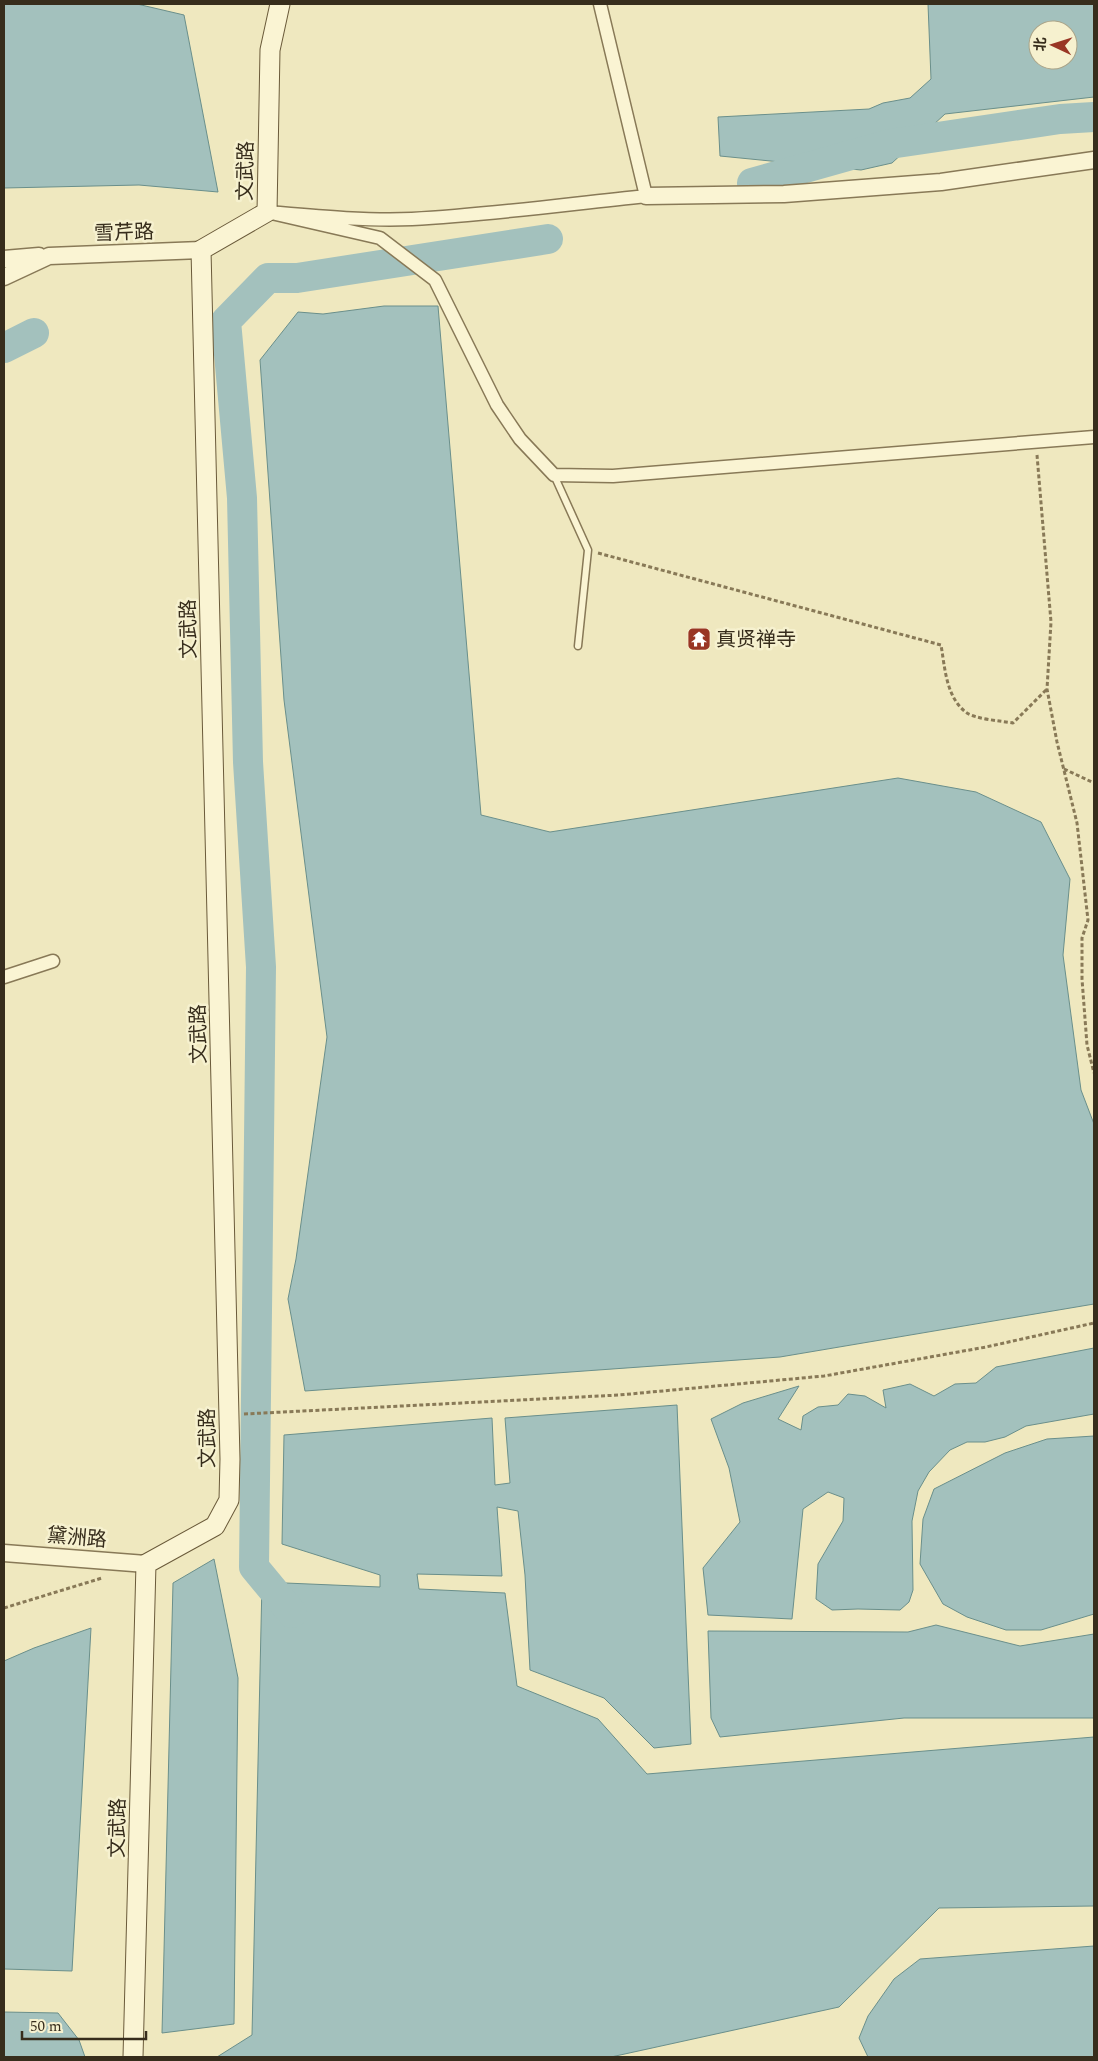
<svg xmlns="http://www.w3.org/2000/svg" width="1098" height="2061" font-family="Spectral,'Noto Sans SC',serif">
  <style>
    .water { fill: #a3c1bd; stroke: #6a8f8b; fill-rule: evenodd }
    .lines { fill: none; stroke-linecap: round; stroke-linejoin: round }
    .river { stroke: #a3c1bd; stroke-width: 30 }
    .service-casing { stroke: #887957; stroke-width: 9 }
    .minor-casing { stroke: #887957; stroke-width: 15 }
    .tertiary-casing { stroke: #887957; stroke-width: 19 }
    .secondary-casing { stroke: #6a5a3a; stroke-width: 21 }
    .path { stroke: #887957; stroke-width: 3; stroke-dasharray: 4 2.5; stroke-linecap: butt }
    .service { stroke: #faf4d3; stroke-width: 6 }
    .minor { stroke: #faf4d3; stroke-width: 12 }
    .tertiary { stroke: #faf4d3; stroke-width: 16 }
    .secondary { stroke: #faf4d3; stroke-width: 19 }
    .labels { text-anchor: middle; stroke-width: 5; stroke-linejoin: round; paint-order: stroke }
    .street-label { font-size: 20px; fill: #372d1c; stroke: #f6f1cf }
    .poi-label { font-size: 20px; fill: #372d1c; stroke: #f6f1cf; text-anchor: start }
  </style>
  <rect width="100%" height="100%" fill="#efe8bf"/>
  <path class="water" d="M4,4H137L184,15L218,192L139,185L4,188Z
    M928,4H1094V97L945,114L892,163L861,170L720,156L718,117L869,109L883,103L910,98L931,79ZM1038,30H1068V60H1038Z
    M384,306H438L481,815L550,832L898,778L976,792L1041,822L1070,879L1063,955L1081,1090L1094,1124V1304L780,1357L305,1391L288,1299L296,1259L327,1037L284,700L260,360L298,312L323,314Z
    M1094,1348V1414L1026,1426L1005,1437L985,1442H967L950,1450L929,1472L918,1491L912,1521L913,1590L909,1602L900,1610L858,1609L832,1610L816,1599L818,1564L843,1521L844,1498L828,1492L803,1509L792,1619L708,1615L703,1568L740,1522L729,1468L711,1419L743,1403L799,1386L778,1419L801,1430L803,1416L818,1407L838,1405L848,1394L865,1396L886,1408L883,1390L910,1384L934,1396L955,1384L976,1383L996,1367Z
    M677,1405L691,1744L654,1748L604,1698L530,1670L525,1575L518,1511L497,1507L502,1576L417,1574L419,1589L505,1593L517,1686L598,1719L647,1774L1094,1737V1906L939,1908L839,2007L611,2057H217L252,2035L262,1582L380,1587V1575L282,1544L284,1435L492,1418L495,1485L510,1483L505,1418Z
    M1094,1436V1614L1041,1630H1006L967,1617L943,1604L920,1564L923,1519L934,1489L1005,1453L1047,1439Z
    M214,1559L238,1678L234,2024L162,2033L173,1583Z
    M936,1625L1020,1646L1094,1634V1718H904L720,1737L711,1718L708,1631L908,1632Z
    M91,1628L72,1971L4,1969V1661L34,1648Z
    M1094,1946V2057H868L859,2038L868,2016L894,1979L920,1959Z
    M4,2012L58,2013L79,2040L85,2057H4Z"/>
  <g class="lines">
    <path class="river" d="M752,183L890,144L1060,119L1094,117
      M4,348L34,333
      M292,1613L254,1567L261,967L248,762L242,498L226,321L268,278H297L548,239"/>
    <g class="service-casing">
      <path id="service" d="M554,475L588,550L578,646"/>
    </g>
    <g class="minor-casing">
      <path id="minor" d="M600,4L646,196C568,204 490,215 412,219C365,221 314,216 267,212L380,238L435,280L497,405L520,439L554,475L613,476L1094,437
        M4,977L53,961"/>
    </g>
    <g class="tertiary-casing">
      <path id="tertiary" d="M646,196L784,194L941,182L1094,160
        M4,259L39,256
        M4,277L49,256L201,250
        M4,1553L146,1564"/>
    </g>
    <g class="secondary-casing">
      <path id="secondary" d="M133,2057L146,1564L215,1526L229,1500L230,1459L201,250L267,212L270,50L280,4"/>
    </g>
    <path class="path" d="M1037,455L1051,622L1047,689L1057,742L1077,823L1088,920L1082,938V979L1087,1045L1094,1073
      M598,553L941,645C945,668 946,698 967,713C976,719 1001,721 1013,723L1047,689
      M1064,769L1094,783
      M244,1414L619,1395L824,1376L986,1347L1094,1323
      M4,1608L102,1578"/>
    <use href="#service" class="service"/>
    <use href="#minor" class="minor"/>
    <use href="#tertiary" class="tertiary"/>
    <use href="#secondary" class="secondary"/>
  </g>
  <defs>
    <g id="temple-square" transform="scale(1.25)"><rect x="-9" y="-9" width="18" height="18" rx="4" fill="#993625" stroke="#f6f1cf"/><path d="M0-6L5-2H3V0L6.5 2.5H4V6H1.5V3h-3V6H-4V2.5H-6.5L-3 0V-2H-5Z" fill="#fff"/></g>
  </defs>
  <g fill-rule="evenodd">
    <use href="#temple-square" x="699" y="639"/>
  </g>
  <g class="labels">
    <g class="street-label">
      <text transform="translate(245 171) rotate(-89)" y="7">文武路</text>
      <text transform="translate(124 232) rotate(-2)" y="7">雪芹路</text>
      <text transform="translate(188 629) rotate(-91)" y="7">文武路</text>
      <text transform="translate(198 1034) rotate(-91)" y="7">文武路</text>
      <text transform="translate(207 1438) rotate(-90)" y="7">文武路</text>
      <text transform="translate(77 1537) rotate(5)" y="7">黛洲路</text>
      <text transform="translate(117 1828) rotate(-89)" y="7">文武路</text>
    </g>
    <g class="poi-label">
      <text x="716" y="646">真贤禅寺</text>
    </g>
  </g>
  <rect width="1098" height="2061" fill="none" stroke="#372d1c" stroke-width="10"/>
  <g transform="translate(1053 45) rotate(274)"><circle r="24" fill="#f6f1cf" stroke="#aaa387"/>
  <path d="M0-4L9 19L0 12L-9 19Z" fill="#993625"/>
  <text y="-8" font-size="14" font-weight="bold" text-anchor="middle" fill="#372d1c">北</text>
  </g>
  <path d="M22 2031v8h124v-8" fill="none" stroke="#372d1c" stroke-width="2.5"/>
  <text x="30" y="2031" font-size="15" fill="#372d1c" stroke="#f6f1cf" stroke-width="4" paint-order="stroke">50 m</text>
</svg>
